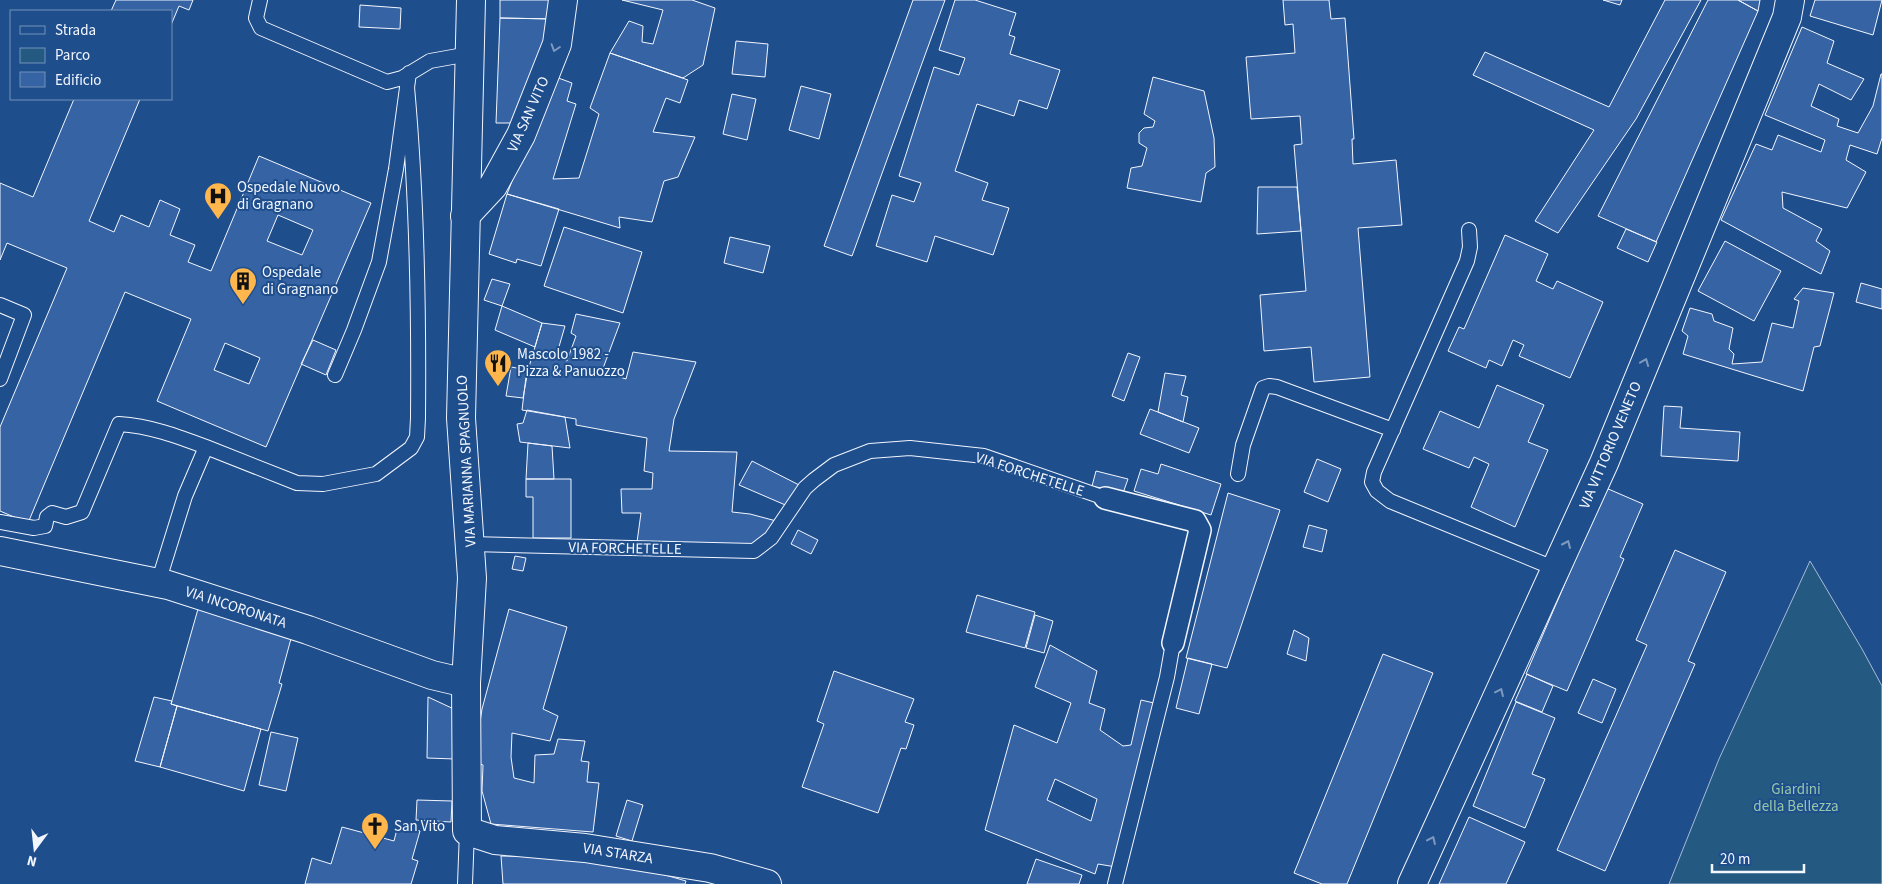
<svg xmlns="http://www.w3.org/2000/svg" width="1882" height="884" font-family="'Source Sans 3',sans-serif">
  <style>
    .green { fill: #245a82; stroke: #a8bbd7 }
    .building { fill: #3563a3; stroke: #f2f6ff; fill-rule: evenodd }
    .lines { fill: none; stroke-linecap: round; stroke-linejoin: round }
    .service-casing { stroke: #f2f6ff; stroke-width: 16 }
    .pedestrian-casing { stroke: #f2f6ff; stroke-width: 24 }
    .minor-casing { stroke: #f2f6ff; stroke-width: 30 }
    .tertiary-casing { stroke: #f2f6ff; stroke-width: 30 }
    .service { stroke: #1f4e8c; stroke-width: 14 }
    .pedestrian { stroke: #1f4e8c; stroke-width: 21 }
    .minor { stroke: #1f4e8c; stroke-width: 28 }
    .tertiary { stroke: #1f4e8c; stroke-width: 28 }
    .oneway { stroke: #7e9ac0 }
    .labels { text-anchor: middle; stroke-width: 4; stroke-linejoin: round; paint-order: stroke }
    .street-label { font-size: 15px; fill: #f2f6ff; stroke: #1f4e8c }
    .poi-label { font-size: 15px; fill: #f2f6ff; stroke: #1f4e8c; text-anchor: start }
    .park-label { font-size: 15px; fill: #97c8a6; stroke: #1f4e8c }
  </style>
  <rect width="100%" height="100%" fill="#1f4e8c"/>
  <path class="green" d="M1810,561L1862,649L1882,686V884H1669L1719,759Z"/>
  <path class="building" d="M116,0H193L189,10L179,6L171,25V11H111Z
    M500,0H552L554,19L500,18Z
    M622,0H692L715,8L703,65L683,78L610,53L629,21L643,26L642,42L653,44L663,10Z
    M913,0H945L852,256L824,246Z
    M955,0H975L1016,13L1009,35L1015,37L1010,54L1060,70L1047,109L1019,100L1014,116L977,104L955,171L988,183L982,200L1009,208L993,255L935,236L927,262L876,246L892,195L914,202L921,183L899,176L934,67L959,75L965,58L939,50Z
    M1283,0H1329L1331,19L1345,18L1354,139H1352L1353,164L1396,160L1402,225L1358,228L1370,377L1314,382L1311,347L1264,351L1260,295L1306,291L1294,145L1302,144L1300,116L1251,119L1246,57L1295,53L1293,24L1285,25Z
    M1603,0H1622L1620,5Z
    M1665,0H1701L1636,119L1558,233L1535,221L1594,130L1473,75L1485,52L1609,107Z
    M1708,0H1738L1758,11L1656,242L1598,216Z
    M1738,0H1760L1758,11Z
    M1815,0H1882L1873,35L1810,16Z
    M360,5L401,8L400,29L359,27Z
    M500,18L554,19L519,123H496Z
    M1802,27L1834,41L1827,63L1864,79L1851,100L1819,84L1811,106L1839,119L1837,126L1858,133L1873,106L1881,74H1882V138L1877,154L1850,145L1846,160L1866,172L1847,208L1782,192L1783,208L1822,229L1816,241L1830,251L1821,274L1721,220L1756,144L1772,150L1778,135L1821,152L1825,140L1765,115Z
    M736,41L768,44L765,77L732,74Z
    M610,53L688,80L680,103L666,98L653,132L695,137L678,177L664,181L652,222L619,217L620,228L507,194L553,76L572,83L567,101L576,104L553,179L579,178L599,114L590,108Z
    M1153,77L1204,91L1214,138L1215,167L1206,173L1201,202L1127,188L1131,168L1142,166L1147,148L1139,143V133L1144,128L1153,127L1155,121L1144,114Z
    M801,86L831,94L819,139L789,130Z
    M732,94L756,99L747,140L723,134Z
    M74,99H140L89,221L114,232L121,215L149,227L160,200L180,209L170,235L195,245L188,262L211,271L259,156L371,203L266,447L157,401L191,319L125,292L28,523L0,511V427L67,268L7,243L0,260V183L33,197ZM278,215L313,230L302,255L267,241ZM225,343L260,358L249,384L214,370Z
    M1258,187H1297L1301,231L1257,234Z
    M507,194L559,209L541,266L517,259L516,263L489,254Z
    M564,227L642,252L623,313L544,286Z
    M1626,229L1657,242L1648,262L1617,248Z
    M1505,235L1548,254L1536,281L1553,289L1557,281L1603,302L1570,378L1519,356L1524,345L1513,340L1502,366L1489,360L1486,368L1448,351L1459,327L1464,329Z
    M730,237L770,246L763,273L724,263Z
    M1725,241L1781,271L1754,321L1698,291Z
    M492,279L510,284L502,306L484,300Z
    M1861,283L1882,289V309L1856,302Z
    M1803,288L1834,293L1820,346L1814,347L1803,391L1683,354L1688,336L1682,331L1690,308L1712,314L1714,321L1733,328L1729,349L1734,354L1732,364L1762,362L1772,323L1793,328L1799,301L1794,299Z
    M502,306L542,323L535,347L495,330Z
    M576,314L620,323L602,371L626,379L633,352L696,362L674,419L669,451L737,452L732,512L750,514L780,522L766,546L637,542L641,513H622L621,489H652L653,473L644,471L647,438L576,425V419L522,410L526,377L542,323L565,326L556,357L567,361L576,336L571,333Z
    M313,340L336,350L326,375L301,364Z
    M1128,353L1140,357L1124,401L1112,396Z
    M511,367L528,370L523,398L506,396Z
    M1165,373L1186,376L1181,395L1188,397L1183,422L1158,412Z
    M1497,385L1544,405L1528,442L1548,450L1515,527L1471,507L1489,464L1474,457L1469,468L1423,449L1440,411L1479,428Z
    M1664,406L1682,407L1680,428L1740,432L1738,461L1661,456Z
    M1150,409L1199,428L1189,453L1140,434Z
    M527,410L565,417L570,448L520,442L517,424L523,423Z
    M528,443L552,446L554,479H526Z
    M1317,459L1341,469L1328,502L1304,492Z
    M752,461L805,488L790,507L739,485Z
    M1161,464L1221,484L1211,515L1134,491L1141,469L1158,474Z
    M1096,471L1128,479L1123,493L1092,486Z
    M526,479H571V538H533V497H526Z
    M1606,488L1643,504L1620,557L1624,559L1567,691L1526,674Z
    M1228,493L1280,510L1227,668L1186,658Z
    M1309,525L1327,530L1322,552L1303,547Z
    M798,530L818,540L811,554L791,544Z
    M1675,550L1726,572L1688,661L1695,664L1605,871L1557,850L1647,645L1636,640Z
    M515,556L526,558L523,571L512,569Z
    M977,595L1035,612L1025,648L966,632Z
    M198,609L292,635L279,683L282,684L268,731L171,704Z
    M509,609L567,627L543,709L558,716L550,741L512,733L511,757L514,778L534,783L535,755L554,754L558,739L585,741L581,761L589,762L587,782L599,783L593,832L491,824L482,791L483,765L474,762L482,709Z
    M1035,615L1053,621L1044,653L1026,648Z
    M1294,630L1309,638L1306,661L1287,654Z
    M1050,645L1097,671L1089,703L1105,709L1100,730L1123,746L1131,745L1141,700L1167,706L1116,867L1098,864L1095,874L985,830L1014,725L1057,743L1071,703L1035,687ZM1055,779L1097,799L1091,821L1047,800Z
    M1383,654L1433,673L1347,884H1322L1294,873Z
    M1188,658L1212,664L1199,714L1176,708Z
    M834,671L914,699L905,722L914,725L906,749L901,748L878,813L802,787L824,724L817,721Z
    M1527,674L1553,686L1542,712L1515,701Z
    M1593,679L1616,689L1602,723L1578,713Z
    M154,697L172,701L171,704L177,706L160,767L135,761Z
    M428,697L456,710L455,759L427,758Z
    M1516,702L1555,718L1532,774L1545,779L1525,828L1473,806Z
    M177,706L261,729L244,791L160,767Z
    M271,732L298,738L286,791L259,785Z
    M417,800L452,801L451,822L416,820Z
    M627,800L643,805L632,841L616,836Z
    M1469,817L1525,842L1506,884H1439Z
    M398,825L420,831L412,859L418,861L411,884H305L312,858L331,864L342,827L394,841Z
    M501,856L555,857L641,868L686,881L685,884H503Z
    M1036,859L1082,875L1079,884H1027Z"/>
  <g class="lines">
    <g class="service-casing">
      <path id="service" d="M260,0L256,18L261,28L387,82L402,78L430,61L469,54
        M1469,230L1470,247L1467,261L1374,472L1372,482L1377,491L1390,501L1556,569
        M0,305L24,315L0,379
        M335,375L354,330L379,262L396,169L409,73
        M1238,474L1243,445L1263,388L1269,386L1277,387L1393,430
        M0,522L34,528L45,526L47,517L52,513L66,517L82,512L119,424C150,426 177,436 206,447
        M470,544L754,551L771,538L805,488L814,480L834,465L870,451L910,448L984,456L1105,498
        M158,583L185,496L206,447L297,483L323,484L376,474L411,448L417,437L418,418C419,307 417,197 407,87
        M465,884L467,831
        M1115,884L1167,677L1173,643"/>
    </g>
    <g class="pedestrian-casing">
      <path id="pedestrian" d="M1105,498L1195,521L1200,530L1173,643"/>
    </g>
    <g class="minor-casing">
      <path id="minor" d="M465,216L493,186L521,135L557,44L563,0
        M0,551L168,585L308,630L432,675L466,683"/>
    </g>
    <g class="tertiary-casing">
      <path id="tertiary" d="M471,0L461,418L472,578L466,683L467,831L495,840L585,848L710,868L767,884
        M1412,884L1604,463L1787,17L1790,0"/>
    </g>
    <use href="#service" class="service"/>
    <use href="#pedestrian" class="pedestrian"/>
    <use href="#minor" class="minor"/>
    <use href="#tertiary" class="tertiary"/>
  </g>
  <defs><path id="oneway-chevron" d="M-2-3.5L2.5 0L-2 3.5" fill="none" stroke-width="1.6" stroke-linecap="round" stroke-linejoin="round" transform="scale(1.25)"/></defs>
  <g class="oneway">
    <use href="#oneway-chevron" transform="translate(555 48) rotate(108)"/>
    <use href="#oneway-chevron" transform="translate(1645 362) rotate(-68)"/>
    <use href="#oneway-chevron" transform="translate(1567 544) rotate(-66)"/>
    <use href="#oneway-chevron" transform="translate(1500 692) rotate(-65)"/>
    <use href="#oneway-chevron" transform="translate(1432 840) rotate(-65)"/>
  </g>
  <defs>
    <g id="hospital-pin" transform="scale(1.4375)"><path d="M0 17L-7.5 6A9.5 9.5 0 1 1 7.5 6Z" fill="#ffb74d" stroke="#1f4e8c"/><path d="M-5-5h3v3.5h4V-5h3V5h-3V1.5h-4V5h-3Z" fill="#111"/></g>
    <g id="building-pin" transform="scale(1.4375)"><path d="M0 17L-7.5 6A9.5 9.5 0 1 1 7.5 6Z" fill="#ffb74d" stroke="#1f4e8c"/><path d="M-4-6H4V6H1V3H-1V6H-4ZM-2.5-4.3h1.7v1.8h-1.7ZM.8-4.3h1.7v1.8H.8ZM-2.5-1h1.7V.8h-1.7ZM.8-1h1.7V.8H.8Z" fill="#111"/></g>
    <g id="restaurant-pin" transform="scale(1.4375)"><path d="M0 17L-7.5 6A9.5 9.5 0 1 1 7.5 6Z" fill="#ffb74d" stroke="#1f4e8c"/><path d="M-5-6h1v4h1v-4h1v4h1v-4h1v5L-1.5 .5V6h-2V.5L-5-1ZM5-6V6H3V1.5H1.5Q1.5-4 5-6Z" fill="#111"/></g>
    <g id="church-pin" transform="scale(1.4375)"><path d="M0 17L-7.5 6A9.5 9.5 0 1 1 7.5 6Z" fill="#ffb74d" stroke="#1f4e8c"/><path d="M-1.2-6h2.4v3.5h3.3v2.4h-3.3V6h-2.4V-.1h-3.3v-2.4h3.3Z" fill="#111"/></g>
  </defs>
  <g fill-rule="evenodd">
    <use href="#hospital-pin" x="218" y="196"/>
    <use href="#building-pin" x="243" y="281"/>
    <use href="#restaurant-pin" x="498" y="363"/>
    <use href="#church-pin" x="375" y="826"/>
  </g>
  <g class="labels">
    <g class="street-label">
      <text transform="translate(528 114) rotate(-66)" y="5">VIA SAN VITO</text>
      <text transform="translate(1610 445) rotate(-67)" y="5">VIA VITTORIO VENETO</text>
      <text transform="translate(466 461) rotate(-93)" y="5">VIA MARIANNA SPAGNUOLO</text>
      <text transform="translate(1030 474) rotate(18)" y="5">VIA FORCHETELLE</text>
      <text transform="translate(625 548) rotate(1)" y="5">VIA FORCHETELLE</text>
      <text transform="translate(236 607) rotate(18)" y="5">VIA INCORONATA</text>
      <text transform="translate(618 853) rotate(9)" y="5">VIA STARZA</text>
    </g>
    <g class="poi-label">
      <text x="237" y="192">Ospedale Nuovo<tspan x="237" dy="17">di Gragnano</tspan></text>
      <text x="262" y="277">Ospedale<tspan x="262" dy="17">di Gragnano</tspan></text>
      <text x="517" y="359">Mascolo 1982 -<tspan x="517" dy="17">Pizza &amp; Panuozzo</tspan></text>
      <text x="394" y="831">San Vito</text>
    </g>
    <g class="park-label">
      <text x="1796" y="794">Giardini<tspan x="1796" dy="17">della Bellezza</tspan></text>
    </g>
  </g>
  <rect x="10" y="10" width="162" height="90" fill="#1f4e8c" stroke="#7391ba"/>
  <rect x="20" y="26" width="25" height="8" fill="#1f4e8c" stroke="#7391ba"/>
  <text x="55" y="35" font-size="15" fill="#f2f6ff">Strada</text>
  <rect x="20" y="48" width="25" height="15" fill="#245a82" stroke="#7391ba"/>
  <text x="55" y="60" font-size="15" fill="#f2f6ff">Parco</text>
  <rect x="20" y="72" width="25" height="15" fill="#3563a3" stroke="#7391ba"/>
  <text x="55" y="85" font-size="15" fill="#f2f6ff">Edificio</text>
  <g transform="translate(35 849) rotate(195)" stroke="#1f4e8c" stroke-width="4" paint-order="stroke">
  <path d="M0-4L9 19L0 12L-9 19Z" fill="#f2f6ff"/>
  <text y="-8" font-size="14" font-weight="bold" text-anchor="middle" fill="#f2f6ff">N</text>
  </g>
  <path d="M1712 864v8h92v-8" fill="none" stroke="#f2f6ff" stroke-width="2.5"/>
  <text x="1720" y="864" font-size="15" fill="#f2f6ff" stroke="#1f4e8c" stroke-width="4" paint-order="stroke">20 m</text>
</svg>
